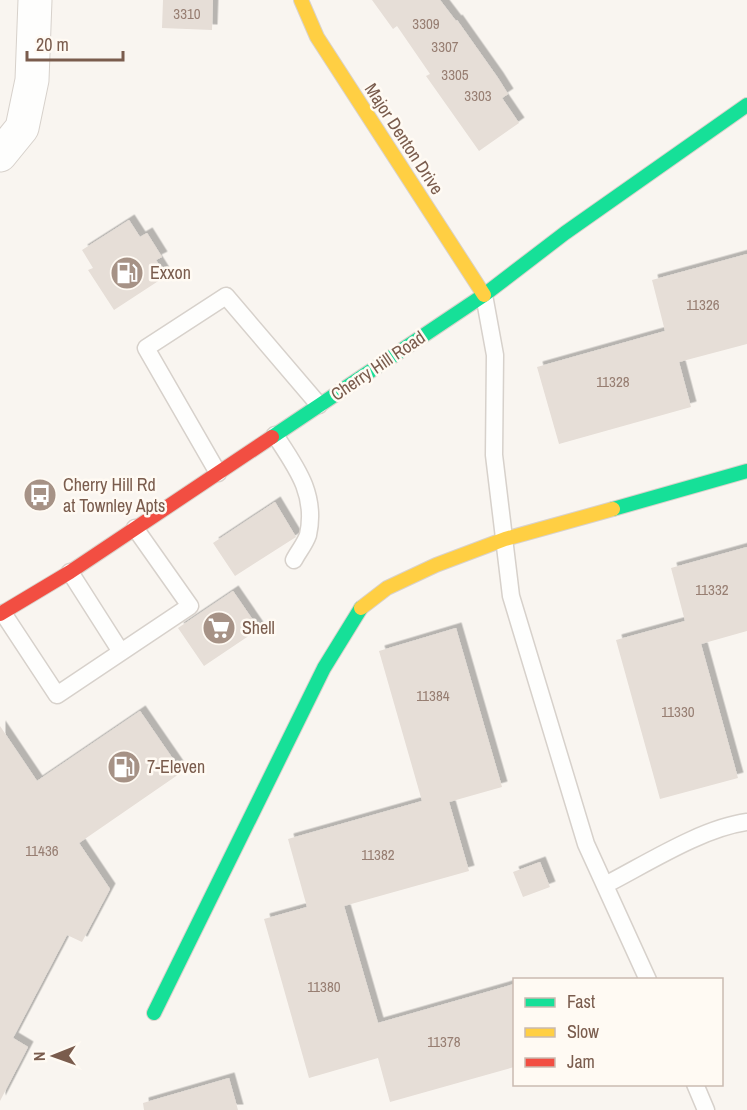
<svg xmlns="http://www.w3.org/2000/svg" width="747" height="1110" font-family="'Archivo Narrow',sans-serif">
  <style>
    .building { fill: #e6ded7; filter: url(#shadow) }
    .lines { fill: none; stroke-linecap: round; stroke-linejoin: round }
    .lane-casing { stroke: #d7d1cb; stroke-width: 19 }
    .street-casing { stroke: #d7d1cb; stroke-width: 35 }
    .fast-casing { stroke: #d9d2cb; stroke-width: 16 }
    .slow-casing { stroke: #d9d2cb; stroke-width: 16 }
    .jam-casing { stroke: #d9d2cb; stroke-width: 16 }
    .lane { stroke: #fefefd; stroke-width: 16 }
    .street { stroke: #fefefd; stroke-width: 33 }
    .fast { stroke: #16e098; stroke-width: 14 }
    .slow { stroke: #ffcf43; stroke-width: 14 }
    .jam { stroke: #f24e42; stroke-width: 14 }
    .labels { text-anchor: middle; stroke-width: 5; stroke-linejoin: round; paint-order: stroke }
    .number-label { font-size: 15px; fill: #977e72 }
    .street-label { font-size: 18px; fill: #7a5c4d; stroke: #fffaf3 }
    .poi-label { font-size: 18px; fill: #7a5c4d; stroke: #fffaf3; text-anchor: start }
  </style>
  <defs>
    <filter id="shadow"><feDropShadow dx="5.5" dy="-5.5" stdDeviation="0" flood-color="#0004"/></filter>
  </defs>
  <rect width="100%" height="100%" fill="#f9f5f0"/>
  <path class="building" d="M163,0H213L212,30L162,28Z
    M372,0H440L456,21L457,20L498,78L508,94L502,98L519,123L479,151L426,76L430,74L397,26L393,29Z
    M129,220L140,237L147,233L162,257L156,260L166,276L114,310L88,270L93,268L82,250Z
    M747,254V344L679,362L691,407L559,444L537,367L665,331L652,280Z
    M275,502L296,537L235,576L213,543Z
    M747,547V631L701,644L738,778L660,799L616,640L685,621L671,568Z
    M233,591L259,629L204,666L178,628Z
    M456,628L502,787L449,802L469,871L344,906L378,1023L514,984V1067L390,1102L378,1058L309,1078L264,919L307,907L288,839L422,801L379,651Z
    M140,711L182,772L79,843L110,889L82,942L67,935L13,1038L28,1047L0,1101V726L37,781Z
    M540,862L550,887L523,897L513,872Z
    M229,1078L238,1110H144L143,1103Z"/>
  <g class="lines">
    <g class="lane-casing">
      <path id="lane" d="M484,295L495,355L494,455L511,596L586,844L648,980
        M275,435C296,467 317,494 308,535C305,544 298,552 294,560
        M218,473L146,348L226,296L319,405
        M70,572L121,652
        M3,613L57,695L190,606L135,528
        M605,885C646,864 702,828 747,822
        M695,1084L706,1110"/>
    </g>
    <g class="street-casing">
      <path id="street" d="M0,155L22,128L32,80L35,0"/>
    </g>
    <g class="fast-casing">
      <path id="fast" d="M272,437L484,295L565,233L747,105
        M613,509L747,471
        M154,1013L324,668L361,608"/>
    </g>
    <g class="slow-casing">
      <path id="slow" d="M301,0L317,37L484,295
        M361,608L387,588L436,565L505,539L613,509"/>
    </g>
    <g class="jam-casing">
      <path id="jam" d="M0,614L70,572L272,437"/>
    </g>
    <use href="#lane" class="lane"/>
    <use href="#street" class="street"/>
    <use href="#fast" class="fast"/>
    <use href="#slow" class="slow"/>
    <use href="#jam" class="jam"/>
  </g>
  <defs>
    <g id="fuel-disc" transform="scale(1.725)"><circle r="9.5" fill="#a69286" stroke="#fffaf3"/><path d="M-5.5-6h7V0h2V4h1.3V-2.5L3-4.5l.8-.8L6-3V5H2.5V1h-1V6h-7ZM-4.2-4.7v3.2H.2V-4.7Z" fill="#fff"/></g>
    <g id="bus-disc" transform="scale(1.725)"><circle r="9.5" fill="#a69286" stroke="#fffaf3"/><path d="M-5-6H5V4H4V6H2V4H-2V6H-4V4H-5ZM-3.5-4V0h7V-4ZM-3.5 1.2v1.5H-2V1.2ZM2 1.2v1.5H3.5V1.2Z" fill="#fff"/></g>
    <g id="supermarket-disc" transform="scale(1.725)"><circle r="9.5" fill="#a69286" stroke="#fffaf3"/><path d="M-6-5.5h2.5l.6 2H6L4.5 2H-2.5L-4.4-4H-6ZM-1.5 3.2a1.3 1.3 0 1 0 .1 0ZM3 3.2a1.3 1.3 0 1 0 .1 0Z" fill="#fff"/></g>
  </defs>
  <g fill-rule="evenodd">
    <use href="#fuel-disc" x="127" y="273"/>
    <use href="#bus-disc" x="40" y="495"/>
    <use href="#supermarket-disc" x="219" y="628"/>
    <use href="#fuel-disc" x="124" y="767"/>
  </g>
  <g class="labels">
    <g class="number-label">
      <text x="187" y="19">3310</text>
      <text x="426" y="29">3309</text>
      <text x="445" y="52">3307</text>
      <text x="455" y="80">3305</text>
      <text x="478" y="101">3303</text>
      <text x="703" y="310">11326</text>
      <text x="613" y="387">11328</text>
      <text x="712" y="595">11332</text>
      <text x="433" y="701">11384</text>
      <text x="678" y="717">11330</text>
      <text x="42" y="856">11436</text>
      <text x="378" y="860">11382</text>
      <text x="324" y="992">11380</text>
      <text x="444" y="1047">11378</text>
    </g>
    <g class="street-label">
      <text transform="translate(404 139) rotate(57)" y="6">Major Denton Drive</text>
      <text transform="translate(378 366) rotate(-34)" y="6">Cherry Hill Road</text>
    </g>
    <g class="poi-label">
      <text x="150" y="279">Exxon</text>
      <text x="63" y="491">Cherry Hill Rd<tspan x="63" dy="21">at Townley Apts</tspan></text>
      <text x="242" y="634">Shell</text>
      <text x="147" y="773">7-Eleven</text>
    </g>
  </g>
  <rect x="513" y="978" width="210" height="108" fill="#fffaf3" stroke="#cabbb1" stroke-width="1.5"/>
  <rect x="525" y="998" width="30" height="9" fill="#16e098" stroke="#cabbb1" stroke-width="1.5"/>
  <text x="567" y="1008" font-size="18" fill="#7a5c4d">Fast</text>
  <rect x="525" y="1028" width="30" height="9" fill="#ffcf43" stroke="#cabbb1" stroke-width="1.5"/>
  <text x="567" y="1038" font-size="18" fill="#7a5c4d">Slow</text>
  <rect x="525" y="1058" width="30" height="9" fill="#f24e42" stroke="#cabbb1" stroke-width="1.5"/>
  <text x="567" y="1068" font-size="18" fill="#7a5c4d">Jam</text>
  <g transform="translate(54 1056) rotate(269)" stroke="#fffaf3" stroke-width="4.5" paint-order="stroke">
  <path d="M0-4.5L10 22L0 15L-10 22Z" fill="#7a5c4d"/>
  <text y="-9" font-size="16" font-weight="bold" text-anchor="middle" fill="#7a5c4d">N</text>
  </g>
  <path d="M27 51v9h96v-9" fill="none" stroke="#7a5c4d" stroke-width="3"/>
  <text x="36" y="51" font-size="18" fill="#7a5c4d" stroke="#fffaf3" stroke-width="4.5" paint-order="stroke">20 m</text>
</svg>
